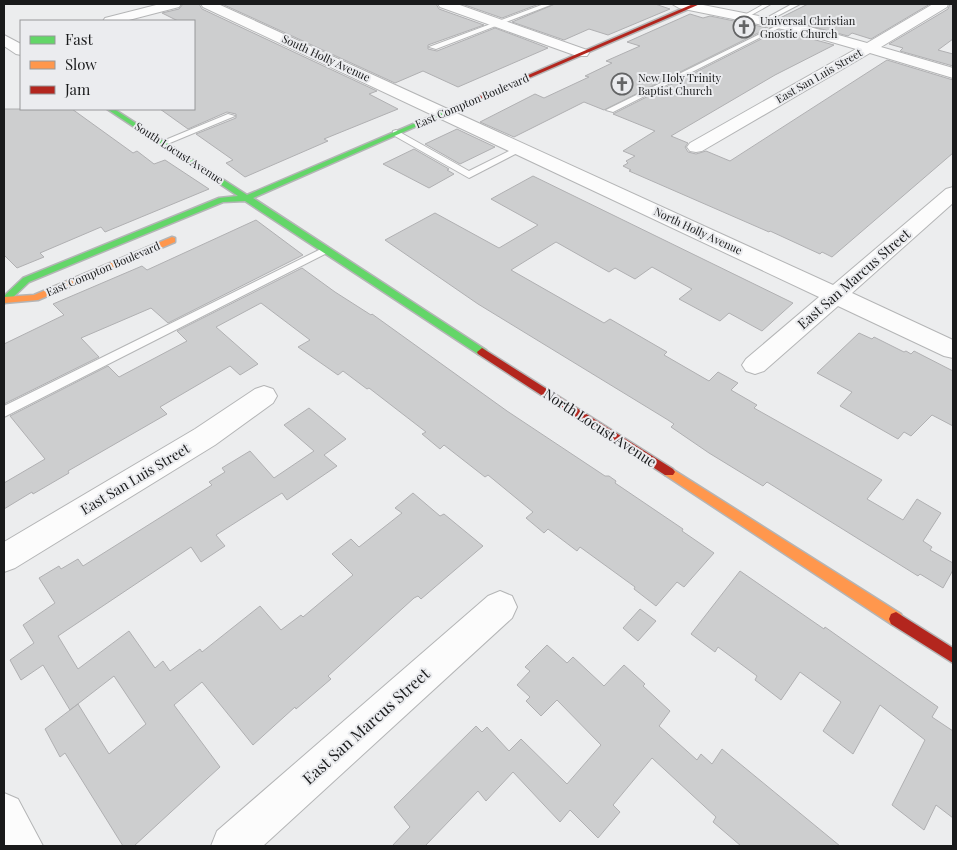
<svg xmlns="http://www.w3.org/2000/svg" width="957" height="850" font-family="'Playfair Display',serif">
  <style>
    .building { fill: #cdcecf; stroke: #b0b0b2 }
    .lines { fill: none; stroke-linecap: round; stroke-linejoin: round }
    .lane-casing { stroke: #b4b5b6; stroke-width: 2 }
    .street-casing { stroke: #b4b5b6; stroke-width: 2 }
    .fast-casing { stroke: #b4b5b6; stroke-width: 3 }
    .slow-casing { stroke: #b4b5b6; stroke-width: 3 }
    .jam-casing { stroke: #b4b5b6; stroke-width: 3 }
    .lane { fill: #fcfcfc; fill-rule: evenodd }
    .street { fill: #fcfcfc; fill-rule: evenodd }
    .fast { fill: #63d668; fill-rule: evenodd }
    .slow { fill: #ff974d; fill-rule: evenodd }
    .jam { fill: #b3261e; fill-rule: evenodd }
    .labels { text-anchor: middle; stroke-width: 4; stroke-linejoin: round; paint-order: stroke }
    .far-poi-label { font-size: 11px; fill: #191a1b; stroke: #ebecef; text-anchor: start }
    .far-street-label { font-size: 11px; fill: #191a1b; stroke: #ebecef }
    .street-label { font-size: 14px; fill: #191a1b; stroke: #ebecef }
    .near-street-label { font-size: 16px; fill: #191a1b; stroke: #ebecef }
  </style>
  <rect width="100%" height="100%" fill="#ecedee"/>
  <path class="building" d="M183,4H199L202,9L377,91L369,94L398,109L324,139L328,141L245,177L226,163L233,160L196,134L236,118V114L227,112L188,129L160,109H194V21H178L162,13L179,9Z
    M222,4H436L439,9L484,25L428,45V49L437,51L495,28L548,48L458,87L423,71L395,83Z
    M462,4H539L502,18Z
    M555,4H655L670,9L608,35L589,29L564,40L512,22Z
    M808,4H930L871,39L852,33L848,36L780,18Z
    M950,4H953V39L938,50L953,54V66L900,51L903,48L889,44L948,9Z
    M690,14L703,18L710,16L768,28L604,110L584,102L514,137L480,122L535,94L544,98L589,77L585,76L612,63L606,61L640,46L627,42Z
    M779,30L834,45L775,75L671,136L688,143L685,147L688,152L696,154L706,151L730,161L887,60L953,80V153L832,257L822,252L820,254L770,231L769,232L629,171L631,170L623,166L628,163L626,161L635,156L623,151L655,131L613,114Z
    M4,109H72L133,153L137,151L154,164L165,160L209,189L105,232L101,227L40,253L44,257L17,268L4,255Z
    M457,129L461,131L495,147L460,164L425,144Z
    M414,149L449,169L447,170L454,174L429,188L383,164Z
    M533,176L793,303L762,331L729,313L720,321L679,299L692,289L652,267L635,279L615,268L609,272L556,242L511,270L604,323L610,319L667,352L664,355L709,381L718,372L738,383L731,390L757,405L754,408L882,480L867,499L903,520L917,499L941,513L923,541L932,547L930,550L953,563V570L943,588L920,574L918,576L767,482L763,486L709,453L671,427L674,424L668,420L478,304L385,240L435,213L499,248L538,225L491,199Z
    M256,220L303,255L168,323L151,308L81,338L99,357L4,404V344L64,315L53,304L142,266L147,270Z
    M302,268L335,292L371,315L372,314L507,411L605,476H609L616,481L615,483L683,529L682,531L714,553L684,587L677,582L656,606L634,589L635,587L580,547L577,551L548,529L544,533L526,518L533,512L488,475L485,477L444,445L440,449L422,434L426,432L369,388L367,389L343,371L338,375L298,347L310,340L261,303L216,327L258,364L240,375L230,366L160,407L167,414L68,471L69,473L33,494L32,492L4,509V483L45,459L10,416L108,366L119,377L187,341L177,331Z
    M859,333L872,339L874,337L904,352L906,351L911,354L914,351L953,371V426L932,415L911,436L904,432L898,439L840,406L852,392L817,373Z
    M309,408L346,439L324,455L337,466L287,500L282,493L216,535L225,546L201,562L191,547L58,636L78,669L129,631L155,668L163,661L170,671L200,649L202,652L260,606L281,630L301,615L303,617L353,575L332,554L351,539L359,547L402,513L395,508L413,493L440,516L444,514L483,546L421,599L418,596L414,598L328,676L331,679L296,709L295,707L253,745L202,682L174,705L220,767L134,846H123L65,753L60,757L45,729L78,704L109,754L146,724L114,676L70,710L43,665L21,680L10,660L34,643L23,625L55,603L39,578L59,566L61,569L78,559L83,566L212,485L209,482L225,472L222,468L250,451L274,478L314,451L284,425Z
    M740,571L824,629L825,627L938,707L932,717L953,731V818L936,805L924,830L892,805L925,740L880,705L853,754L823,731L841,702L800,672L781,700L755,680L757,676L718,647L715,652L691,634Z
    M640,609L656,621L638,641L623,628Z
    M547,645L567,663L573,657L604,686L624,665L645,684L643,686L670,711L659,726L697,760L701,754L712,764L722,749L840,846H741L713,822L716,817L652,758L613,805L620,812L598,838L570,810L560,822L513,772L486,801L478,791L425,846H392L410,827L394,807L476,726L482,732L487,727L509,751L521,739L567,784L601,745L557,700L541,716L526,701L530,697L517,685L530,671L525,667Z"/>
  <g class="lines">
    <g class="lane-casing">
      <path id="lane" d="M544,4H553L436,49L429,47Z
        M764,4H771L746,18L741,17Z
        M792,4H800L766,22L761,21Z
        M780,24L785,25L613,112L606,110Z
        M228,114L235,116L165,145H159L158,143Z
        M396,130L469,171L517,147L520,146L525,149L469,178L393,135V131Z
        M325,247L330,250L329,252L4,417V406Z"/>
    </g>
    <g class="street-casing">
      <path id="street" d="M160,4H181L179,7L125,21H103L105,18Z
        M201,4H218L833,285L946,189L953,187V203L852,293L953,340V358L944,356L838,306L764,371L755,374L746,371L742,365L746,359L819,297L203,7Z
        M438,4H457L587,50L589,53L587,56H577L440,7Z
        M672,4H698L799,24L867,43L933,4H948L947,7L881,47L953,68V78L870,53L702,151L696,152L690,151L687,147L690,143L856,49L797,32L679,8Z
        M4,35L21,44V55L16,54L4,46Z
        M264,386L273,389L277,396L273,403L215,445L15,568L4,572V542L195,429L255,389Z
        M500,591L512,596L517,607L512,618L263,846H211L217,831L488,596Z
        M4,793L18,799L43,846H4Z"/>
    </g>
    <g class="fast-casing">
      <path id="fast" d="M460,104L465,105L253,198L486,350L487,352L486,354H478L245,201L223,202L29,282L8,302L4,303V296L23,278L219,198L238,196L107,109H114L247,195Z"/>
    </g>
    <g class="slow-casing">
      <path id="slow" d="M172,237L175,238V242L38,300L4,303V297L34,295Z
        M669,467L901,614L903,619L901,624L896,626L891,624L665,475L663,472L665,469Z"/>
    </g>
    <g class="jam-casing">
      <path id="jam" d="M693,4H700L464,106L459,105Z
        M482,348L673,469L675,472L673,475H665L478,354L477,352Z
        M896,612L953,648V663L891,624L889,619L891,614Z"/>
    </g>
    <use href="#lane" class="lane"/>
    <use href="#street" class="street"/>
    <use href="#fast" class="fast"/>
    <use href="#slow" class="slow"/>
    <use href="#jam" class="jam"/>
  </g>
  <defs>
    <g id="church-ring" transform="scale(1.125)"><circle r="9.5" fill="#ebecef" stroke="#636465" stroke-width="1.5"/><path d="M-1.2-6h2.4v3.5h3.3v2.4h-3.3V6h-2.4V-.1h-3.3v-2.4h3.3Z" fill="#636465"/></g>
  </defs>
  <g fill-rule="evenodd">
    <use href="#church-ring" x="744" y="27"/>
    <use href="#church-ring" x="622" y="84"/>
  </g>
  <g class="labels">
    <g class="far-poi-label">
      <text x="760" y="25">Universal Christian<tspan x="760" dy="13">Gnostic Church</tspan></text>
      <text x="638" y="82">New Holy Trinity<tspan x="638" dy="13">Baptist Church</tspan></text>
    </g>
    <g class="far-street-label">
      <text transform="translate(326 58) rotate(25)" y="4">South Holly Avenue</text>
      <text transform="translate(819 76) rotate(-30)" y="4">East San Luis Street</text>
      <text transform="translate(472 101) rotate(-23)" y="4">East Compton Boulevard</text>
      <text transform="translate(179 153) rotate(33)" y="4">South Locust Avenue</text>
      <text transform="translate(698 231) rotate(25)" y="4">North Holly Avenue</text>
      <text transform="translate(103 269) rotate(-23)" y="4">East Compton Boulevard</text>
    </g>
    <g class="street-label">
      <text transform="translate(854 279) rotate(-41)" y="5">East San Marcus Street</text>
      <text transform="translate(600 428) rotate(33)" y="5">North Locust Avenue</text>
      <text transform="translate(135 479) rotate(-31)" y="5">East San Luis Street</text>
    </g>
    <g class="near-street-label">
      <text transform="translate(366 726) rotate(-42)" y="6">East San Marcus Street</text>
    </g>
  </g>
  <rect width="957" height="850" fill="none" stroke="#191a1b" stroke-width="10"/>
  <rect x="20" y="20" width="175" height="90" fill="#ebecef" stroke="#97989a"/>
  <rect x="30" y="36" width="25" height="8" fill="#63d668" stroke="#97989a"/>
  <text x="65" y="45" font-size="15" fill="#191a1b">Fast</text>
  <rect x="30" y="61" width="25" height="8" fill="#ff974d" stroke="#97989a"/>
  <text x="65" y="70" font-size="15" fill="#191a1b">Slow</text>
  <rect x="30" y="86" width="25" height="8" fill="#b3261e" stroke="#97989a"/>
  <text x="65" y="95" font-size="15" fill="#191a1b">Jam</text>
</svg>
